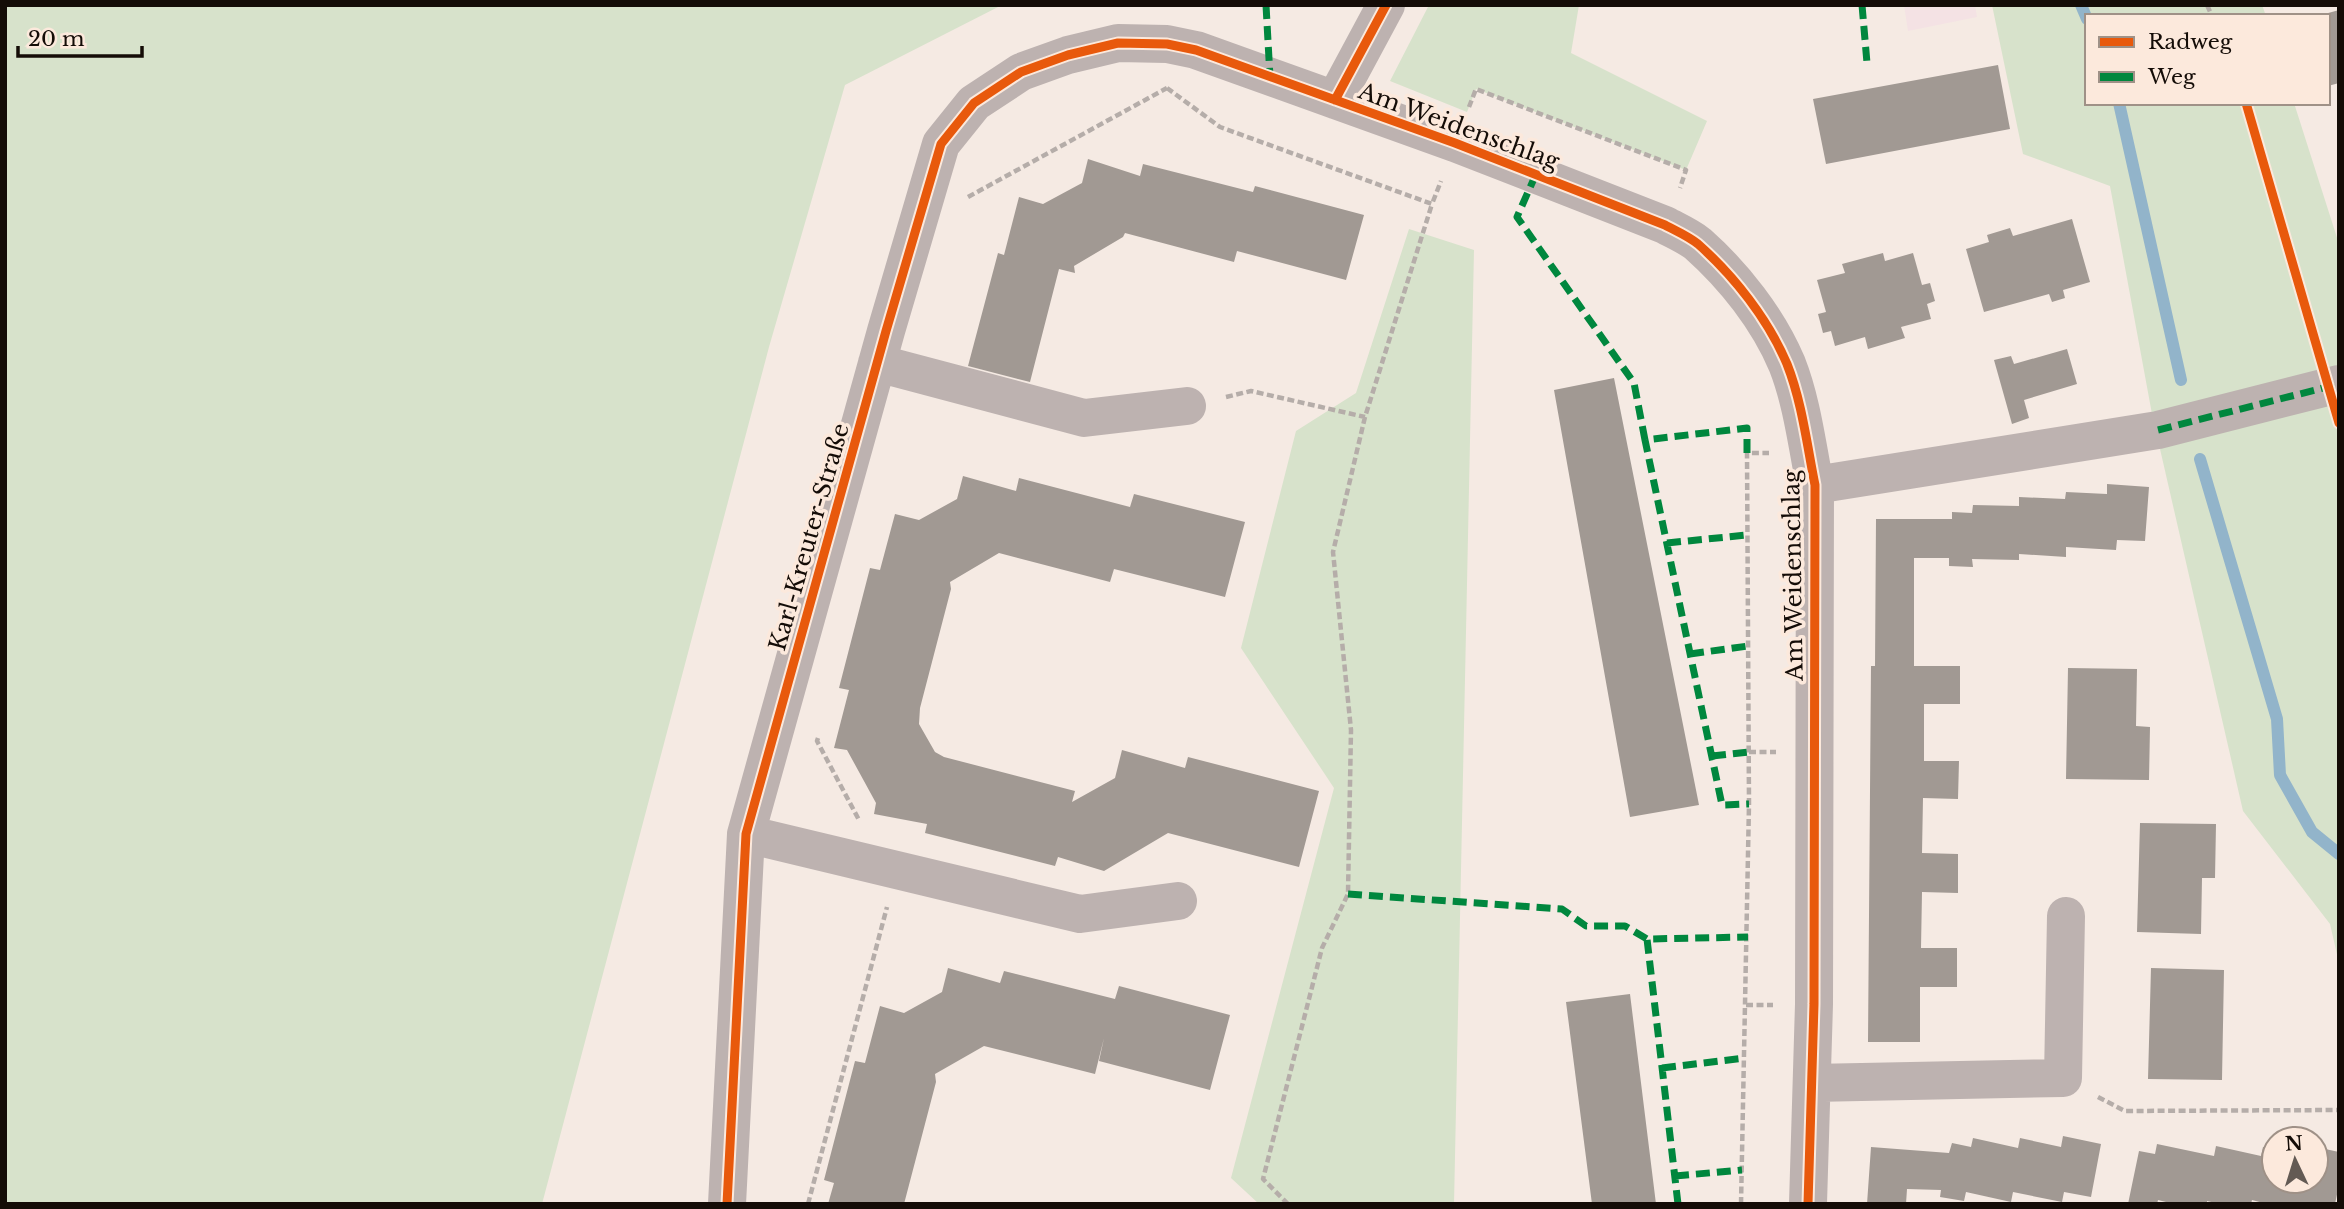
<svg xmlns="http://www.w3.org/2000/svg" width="2344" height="1209" font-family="'Libre Baskerville',serif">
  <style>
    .industrial { fill: #f4e2e4 }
    .green { fill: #d7e2cb }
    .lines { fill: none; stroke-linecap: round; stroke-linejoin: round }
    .stream { stroke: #92b4ca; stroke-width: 12 }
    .building { fill: #a19993 }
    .path { stroke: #b5ada9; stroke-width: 4.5; stroke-dasharray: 7 3.5; stroke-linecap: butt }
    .street { stroke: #bdb2b0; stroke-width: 38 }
    .quiet { stroke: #00873e; stroke-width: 7; stroke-dasharray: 14 7; stroke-linecap: butt }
    .cycleway-casing { stroke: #fce9dc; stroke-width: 13 }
    .cycleway { stroke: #e8590c; stroke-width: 9 }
    .labels { text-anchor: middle; stroke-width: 7; stroke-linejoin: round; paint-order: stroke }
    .street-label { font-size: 23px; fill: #140c07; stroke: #fce9dc }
  </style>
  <rect width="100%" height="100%" fill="#f5eae3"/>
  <path class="industrial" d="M1904,5H1975L1977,17L1908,31Z"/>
  <path class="green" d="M5,5H1002L845,85L769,347L542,1204H5Z
    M1429,5H1579L1571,53L1707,121L1686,170L1476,89L1467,112L1390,81Z
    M1992,5H2262L2266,16H2087V103H2294L2339,244V963L2330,924L2243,811L2152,414L2110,186L2023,154Z
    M1409,229L1474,250L1454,1204H1259L1231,1178L1334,788L1241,648L1296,431L1356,393Z"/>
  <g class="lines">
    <path class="stream" d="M2081,5L2087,19
      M2119,103L2181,380
      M2200,459L2277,719L2280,775L2312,832L2339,854"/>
  </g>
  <path class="building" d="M2339,10V83L2328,86V16L2321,15Z
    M1998,65L2010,129L1826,164L1813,99Z
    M1088,159L1140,176L1143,164L1253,192L1255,186L1364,215L1346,280L1237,251L1234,262L1125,233L1123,237L1074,266L1075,273L1059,269L1030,382L968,366L998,253L1004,255L1019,197L1043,204L1082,183Z
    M2072,219L2090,282L2063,290L2065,298L2052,302L2049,294L1984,312L1966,249L1989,242L1987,235L2010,228L2013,236Z
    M1883,253L1885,261L1913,253L1922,285L1930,283L1935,301L1927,304L1931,319L1901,327L1905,338L1868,349L1865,337L1835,346L1831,331L1823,333L1818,314L1826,312L1817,280L1845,273L1842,264Z
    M2067,349L2077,384L2024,400L2029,418L2012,424L1994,360L2011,356L2014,364Z
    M1614,378L1699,805L1630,817L1554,390Z
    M963,476L1016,491L1019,478L1130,507L1134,494L1245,522L1225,597L1114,569L1110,582L999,553L950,582L951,589L920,708L919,724L935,752L944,757L1075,791L1072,802L1115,778L1122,750L1185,768L1188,757L1319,791L1299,867L1168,833L1104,871L1058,857L1055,866L925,833L927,824L874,814L876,803L847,750L834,748L849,690L839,688L870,568L880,570L895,514L919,520L957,499Z
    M2107,484L2149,487L2145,541L2117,540L2116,550L2066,547V557L2019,554V560L1972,559L1973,567L1949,566V558H1914V666H1960V704H1924V761H1959L1958,799L1923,798L1922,853L1958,854V893L1922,892L1921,948H1957V987H1920V1042H1868L1871,666H1875L1876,519H1952V512L1972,513L1973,505L2019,506V497L2065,499L2066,492L2107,494Z
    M2068,668L2137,669L2136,726L2150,727L2149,780L2066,779Z
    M2140,823L2216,824L2215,878H2202L2201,934L2137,932Z
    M948,968L1000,983L1004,971L1115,999L1119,986L1230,1015L1210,1090L1099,1061L1104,1038L1095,1074L984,1046L935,1074L936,1082L904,1204H828L834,1183L824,1180L855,1061L865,1063L880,1006L904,1013L942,992Z
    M2151,968L2224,970L2222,1080L2148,1079Z
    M1630,994L1656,1204H1592L1566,1002Z
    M2063,1136L2101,1144L2091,1197L2064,1192L2062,1202L2013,1192L2011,1202L1966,1192L1964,1201L1940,1197L1941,1190L1907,1189L1906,1204H1867L1871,1147L1949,1153L1952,1143L1971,1147L1973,1138L2018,1148L2020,1138L2061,1147Z
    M2157,1144L2214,1156L2216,1146L2261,1156L2263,1147L2274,1149V1181H2316V1147L2339,1152V1185L2335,1204L2306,1202V1204H2267L2252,1200L2251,1204H2220L2207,1201V1204H2174L2158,1200L2157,1204H2128L2139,1151L2155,1154Z"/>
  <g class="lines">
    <path class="path" d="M2207,5L2212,16
      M1167,88L1220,127L1432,204L1441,181
      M2246,103L2316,348
      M1469,107L1476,89L1686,170L1680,188
      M968,197L1167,88
      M1226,397L1251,391L1365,417
      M818,738L817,741L859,820
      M1749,752H1776
      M1746,1005H1773
      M2098,1097L2125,1111L2339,1110
      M808,1204L887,907
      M1288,1204L1263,1179L1322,948L1348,894L1351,730L1333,552L1365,417L1432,204
      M1741,1204L1749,804L1747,453H1769"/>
    <path class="street" d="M1335,100L1386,5
      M877,363L1084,418L1187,406
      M1815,485L2158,430L2339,384
      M746,834L1080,914L1178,901
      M1812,1083L2063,1078L2066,916
      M727,1204L746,834L886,331L941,144L974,103L1021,72L1068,55L1118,43L1167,44L1196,50L1455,143L1665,225C1676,231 1688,236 1698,244C1734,276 1768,319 1787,364C1802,402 1807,445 1815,485L1814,1004L1808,1204"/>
    <path class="quiet" d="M1266,5L1270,77
      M1862,5L1867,63
      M1536,174L1517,217L1634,383L1645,440
      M2158,430L2339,384
      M1747,453V428L1645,440L1722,805L1749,804
      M1667,543L1747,535
      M1690,654L1748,646
      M1712,756L1749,752
      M1348,894L1562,909L1586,926H1625L1647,939
      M1662,1068L1745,1058
      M1675,1176L1742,1170
      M1678,1204L1647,939L1748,937"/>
    <g class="cycleway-casing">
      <path id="cycleway" d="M1335,100L1386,5
        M2246,103L2339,423
        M727,1204L746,834L886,331L941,144L974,103L1021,72L1068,55L1118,43L1167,44L1196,50L1455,143L1665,225C1676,231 1688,236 1698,244C1734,276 1768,319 1787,364C1802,402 1807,445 1815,485L1814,1004L1808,1204"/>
    </g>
    <use href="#cycleway" class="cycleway"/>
  </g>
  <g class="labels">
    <g class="street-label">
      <text transform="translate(1459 126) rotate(20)" y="8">Am Weidenschlag</text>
      <text transform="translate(809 537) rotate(-74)" y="8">Karl-Kreuter-Straße</text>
      <text transform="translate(1793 575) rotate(-91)" y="8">Am Weidenschlag</text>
    </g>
  </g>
  <rect width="2344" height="1209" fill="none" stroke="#140c07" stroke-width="14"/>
  <rect x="2085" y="14" width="245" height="91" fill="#fce9dc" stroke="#9f9187" stroke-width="2"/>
  <rect x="2099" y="37" width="35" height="10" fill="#e8590c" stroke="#9f9187" stroke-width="2"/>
  <text x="2148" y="49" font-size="21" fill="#140c07">Radweg</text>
  <rect x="2099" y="72" width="35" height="10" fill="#00873e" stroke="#9f9187" stroke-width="2"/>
  <text x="2148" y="84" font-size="21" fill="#140c07">Weg</text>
  <g transform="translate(2295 1160) rotate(356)"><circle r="33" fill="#fce9dc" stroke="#9f9187" stroke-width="2"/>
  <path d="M0-5L12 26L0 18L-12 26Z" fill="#635a54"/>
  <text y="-10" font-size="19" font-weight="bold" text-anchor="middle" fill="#140c07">N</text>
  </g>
  <path d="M18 46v10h124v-10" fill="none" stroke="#140c07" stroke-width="3.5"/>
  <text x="28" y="46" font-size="21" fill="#140c07" stroke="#fce9dc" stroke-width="5" paint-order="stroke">20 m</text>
</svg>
